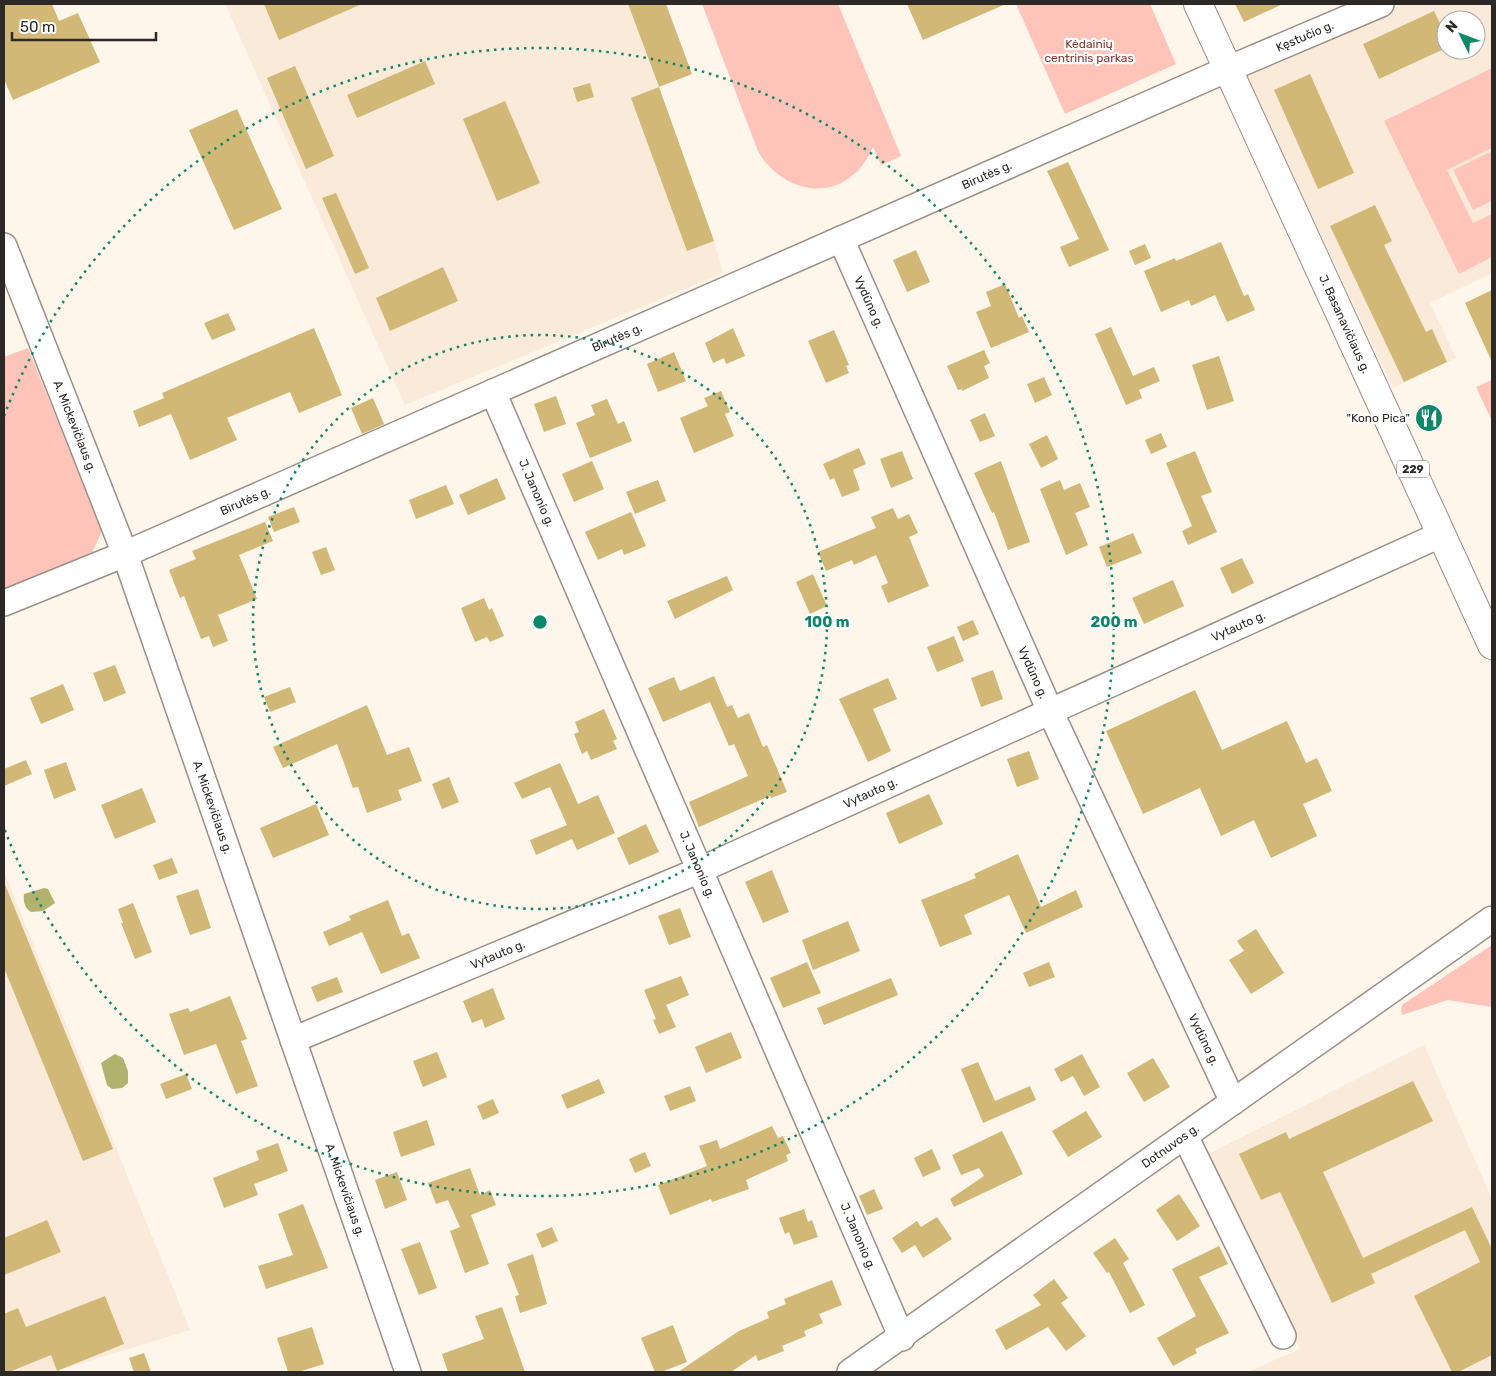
<svg xmlns="http://www.w3.org/2000/svg" width="1496" height="1376" font-family="Rubik,sans-serif">
  <style>
    .built { fill: #f9eada; fill-rule: evenodd }
    .green { fill: #ffc4b9 }
    .water { fill: #b0b26e }
    .building { fill: #d1b876 }
    .lines { fill: none; stroke-linecap: round; stroke-linejoin: round }
    .minor-casing { stroke: #999087; stroke-width: 28 }
    .major-casing { stroke: #999087; stroke-width: 30 }
    .minor { stroke: #fff; stroke-width: 25 }
    .major { stroke: #fff; stroke-width: 28 }
    .ring { fill: none; stroke: #0c8768; stroke-width: 2.5; stroke-dasharray: 2.5 5 }
    .labels { text-anchor: middle; stroke-width: 4.5; stroke-linejoin: round; paint-order: stroke }
    .shield { fill: #fff; stroke: #6b6866; stroke-width: 1 }
    .shield-label { font-size: 11px; font-weight: bold; fill: #2c2825 }
    .street-label { font-size: 12px; fill: #2c2825; stroke: #fff }
    .park-label { font-size: 12px; fill: #893428; stroke: #fff }
    .poi-label { font-size: 12px; fill: #2c2825; stroke: #fff; text-anchor: end }
    .centre { fill: #0c8768; stroke: #fff; stroke-width: 2.5 }
    .ring-label { font-size: 15px; text-anchor: middle; font-weight: bold; fill: #0c8768; stroke: #fff; stroke-width: 4.5; stroke-linejoin: round; paint-order: stroke }
  </style>
  <rect width="100%" height="100%" fill="#fef5eb"/>
  <path class="built" d="M225,4H628L714,241L723,273L405,405Z
    M1401,4L1492,5V273L1430,303L1456,358L1393,388L1244,72ZM1446,20H1476V50H1446Z
    M4,872L190,1330L53,1372H4Z
    M1424,1045L1492,1199V1372H1247L1300,1349L1207,1155Z"/>
  <path class="green" d="M702,4H838L901,156L881,165L873,147C868,157 863,167 853,175C821,203 776,184 758,151Z
    M1016,4H1150L1176,64L1065,114Z
    M1492,68V148L1447,170L1473,223L1492,214V257L1459,274L1384,121Z
    M1492,151V201L1473,210L1453,170Z
    M28,348L102,531L92,553L4,590V357Z
    M1492,380V421L1476,387Z
    M1492,945V1007L1448,1000L1402,1015L1401,1011L1402,1005Z"/>
  <path class="water" d="M44,888L48,889L55,903L43,911L31,912C25,908 23,902 24,894Z
    M115,1054L123,1058L128,1071V1083L122,1088L112,1089L107,1085L101,1063Z"/>
  <path class="building" d="M4,4H52L59,21L78,13L100,62L13,100L4,79Z
    M264,4H362L279,40Z
    M628,4H666L692,74L659,87Z
    M907,4H1006L923,40Z
    M1235,4H1283L1244,22Z
    M1434,11L1446,36V48L1379,79L1363,44Z
    M425,61L435,84L357,118L347,95Z
    M295,66L334,156L306,169L267,78Z
    M1310,74L1354,173L1318,189L1274,90Z
    M590,83L594,97L577,102L573,88Z
    M659,87L714,241L687,251L631,98Z
    M505,101L540,183L497,201L463,119Z
    M237,109L282,209L234,230L189,130Z
    M1068,162L1109,250L1069,267L1060,247L1079,239L1047,171Z
    M336,193L369,268L355,274L322,198Z
    M1375,205L1392,241L1384,245L1426,332L1432,329L1447,362L1404,382L1330,226Z
    M1221,242L1244,296L1248,294L1255,310L1227,322L1215,295L1191,306L1189,300L1161,312L1144,271L1175,258L1176,261Z
    M1145,244L1151,258L1135,265L1129,251Z
    M916,250L930,282L907,292L893,260Z
    M443,267L458,301L390,331L376,298Z
    M1005,284L1019,318L1022,316L1029,332L991,348L976,312L991,306L986,292Z
    M1492,290V362L1465,303Z
    M228,313L236,330L212,340L204,323Z
    M1111,327L1133,376L1154,367L1160,381L1139,390L1142,398L1126,405L1095,334Z
    M314,328L342,395L299,413L290,392L227,418L237,440L190,460L171,414L139,427L133,411L164,398L162,393Z
    M733,328L745,356L726,364L724,358L713,363L705,343Z
    M834,330L849,365L846,366L849,373L826,383L808,341Z
    M984,350L990,363L984,366L989,378L962,391V389L958,390L947,366Z
    M674,352L686,381L658,392L647,364Z
    M1219,356L1234,401L1207,410L1192,365Z
    M1044,377L1052,395L1035,403L1027,384Z
    M721,391L730,412L725,414L734,436L694,453L680,418L708,406L704,398Z
    M556,396L566,424L544,432L534,404Z
    M373,398L384,424L362,434L351,408Z
    M607,399L618,424L624,421L632,441L590,458L576,423L595,415L591,405Z
    M985,413L995,436L980,442L970,420Z
    M1161,433L1167,447L1151,454L1145,440Z
    M1047,435L1058,459L1041,468L1029,444Z
    M859,448L866,464L853,470L860,490L842,497L834,478L830,480L823,464Z
    M902,451L913,479L891,488L880,459Z
    M1195,451L1212,492L1201,496L1217,532L1188,545L1182,531L1192,526L1166,463Z
    M592,461L604,489L574,502L562,474Z
    M1001,461L1030,542L1008,550L994,512L992,513L974,473Z
    M497,478L506,499L468,515L459,495Z
    M658,480L666,501L635,514L626,492Z
    M1060,480L1064,490L1080,483L1090,507L1075,513L1088,545L1066,555L1040,489Z
    M446,485L454,504L416,519L409,500Z
    M294,507L300,522L274,532L268,517Z
    M893,508L898,519L909,514L918,533L909,537L929,586L888,603L881,586L888,583L876,555L854,565L852,560L826,571L818,552L876,528L871,517Z
    M631,512L646,546L624,555L622,549L598,560L585,532Z
    M265,522L273,541L239,555L257,599L218,615L228,641L213,647L209,636L201,639L184,596L180,598L169,570L196,559L192,551Z
    M1133,533L1142,553L1107,567L1099,547Z
    M326,547L335,570L321,575L312,552Z
    M1242,558L1254,583L1232,594L1220,568Z
    M813,574L827,606L810,614L796,582Z
    M727,576L733,590L675,619L667,601Z
    M1173,580L1184,606L1144,624L1132,598Z
    M484,598L489,610L492,608L504,636L490,642L487,637L475,642L461,608Z
    M973,620L979,634L963,641L957,627Z
    M954,636L964,661L937,672L927,647Z
    M115,665L126,693L104,702L93,673Z
    M993,670L1003,699L981,707L971,678Z
    M714,676L727,707L732,705L738,718L749,713L763,747L767,745L787,792L771,798L770,796L699,827L689,802L748,776L734,744L729,746L710,702L663,722L648,688L674,677L680,691Z
    M888,678L897,699L873,709L891,751L868,762L839,699Z
    M63,684L74,710L41,724L30,698Z
    M290,687L296,702L270,712L264,697Z
    M1195,690L1222,750L1287,721L1306,763L1317,758L1332,791L1303,804L1317,836L1271,858L1254,820L1221,836L1200,788L1143,814L1106,731Z
    M367,705L387,755L409,747L422,781L398,790L402,800L367,813L358,787L353,788L337,744L283,768L273,747Z
    M604,709L617,739L613,741L617,749L591,760L587,751L582,754L574,734L579,732L575,722Z
    M1029,751L1039,779L1017,787L1007,759Z
    M26,760L32,774L4,786V769Z
    M66,762L76,790L54,799L44,770Z
    M560,763L578,804L598,795L615,833L577,850L572,839L536,855L530,840L567,825L550,787L522,799L514,783Z
    M449,777L459,802L442,809L432,784Z
    M142,788L156,822L115,839L101,805Z
    M929,794L943,824L899,844L886,813Z
    M316,804L329,835L273,858L260,828Z
    M646,824L659,852L629,865L617,838Z
    M1018,854L1041,907L1076,890L1083,907L1026,933L1009,895L964,915L972,934L940,947L921,900L976,878L974,874Z
    M172,858L178,873L159,880L153,865Z
    M772,870L789,912L763,923L745,882Z
    M4,882L113,1149L83,1161L4,968Z
    M198,889L211,928L190,935L176,896Z
    M388,900L402,936L409,933L420,958L381,974L362,932L329,946L323,932L351,920L349,916Z
    M133,903L152,952L135,959L121,923H123L118,909Z
    M680,908L691,937L669,945L658,916Z
    M848,921L860,951L813,970L802,940Z
    M1256,929L1284,973L1251,994L1229,960L1244,951L1237,941Z
    M807,962L821,993L783,1008L770,978Z
    M1049,962L1055,977L1029,987L1023,973Z
    M681,976L689,995L666,1005L676,1027L659,1034L653,1020L656,1019L644,990Z
    M337,977L343,992L317,1002L311,987Z
    M891,978L898,995L824,1025L817,1008Z
    M493,988L505,1019L485,1028L482,1019L472,1023L463,1001Z
    M230,996L247,1039L241,1041L258,1086L236,1094L216,1044L184,1055L169,1014L188,1008L190,1012Z
    M731,1032L742,1058L706,1073L695,1047Z
    M437,1052L447,1077L423,1087L413,1061Z
    M1082,1054L1100,1087L1084,1096L1073,1076L1061,1082L1054,1069Z
    M1153,1058L1170,1087L1144,1102L1127,1073Z
    M978,1062L995,1101L1030,1086L1036,1100L983,1123L961,1069Z
    M186,1074L192,1089L166,1099L160,1084Z
    M599,1079L605,1093L567,1109L561,1095Z
    M1413,1081L1433,1121L1323,1172L1363,1258L1472,1207L1492,1249V1355L1458,1372H1452L1414,1296L1480,1262L1465,1230L1371,1274L1375,1283L1332,1303L1280,1192L1261,1200L1239,1154L1286,1132L1289,1139Z
    M690,1086L696,1101L670,1111L664,1096Z
    M493,1099L499,1113L483,1120L477,1106Z
    M1086,1111L1102,1137L1068,1157L1052,1131Z
    M427,1120L435,1145L401,1157L393,1132Z
    M772,1126L778,1138L783,1136L791,1153L786,1155L788,1161L746,1180L749,1189L712,1202L711,1199L670,1215L658,1185L707,1166L699,1146L717,1140L720,1149Z
    M1002,1131L1023,1174L954,1207L950,1199L984,1176L979,1168L961,1175L952,1155Z
    M278,1143L288,1171L254,1184L258,1195L224,1208L213,1178L259,1160L256,1151Z
    M932,1149L941,1169L923,1177L914,1158Z
    M645,1152L651,1166L635,1173L629,1159Z
    M470,1168L480,1195L490,1190L496,1205L471,1215L489,1264L465,1273L450,1231L460,1227L448,1200L436,1204L428,1183Z
    M397,1172L407,1200L385,1209L375,1180Z
    M874,1189L883,1209L867,1215L859,1196Z
    M1179,1194L1200,1226L1177,1241L1156,1210Z
    M303,1204L328,1268L266,1289L258,1266L293,1255L278,1214Z
    M804,1209L808,1222L812,1220L818,1237L794,1245L789,1232L785,1234L779,1218Z
    M937,1217L952,1239L923,1258L915,1245L902,1253L892,1238L917,1221L921,1227Z
    M47,1220L61,1252L4,1275V1238Z
    M552,1227L558,1241L542,1248L536,1234Z
    M1115,1238L1129,1259L1123,1263L1145,1305L1130,1313L1109,1272L1107,1273L1093,1253Z
    M420,1242L437,1288L419,1295L401,1249Z
    M1219,1246L1228,1264L1199,1277L1229,1333L1195,1349L1197,1353L1173,1366L1157,1338L1196,1316L1172,1269Z
    M533,1254L547,1304L520,1313L515,1296L519,1295L507,1264Z
    M1054,1279L1068,1298L1061,1303L1086,1336L1066,1351L1048,1327L1006,1350L995,1330L1041,1305L1033,1295Z
    M832,1280L842,1305L819,1314L823,1323L804,1331L806,1336L782,1346L784,1351L758,1361L756,1355L731,1372H678L739,1331L769,1318L767,1312L786,1304L784,1299Z
    M105,1296L124,1344L57,1371L51,1355L9,1372H4V1314L18,1308L26,1327Z
    M502,1307L525,1372H448L442,1354L484,1339L475,1316Z
    M673,1325L687,1362L661,1372H655L641,1338Z
    M312,1327L324,1364L298,1372H288L277,1338Z
    M144,1353L151,1372H134L129,1358Z"/>
  <g class="lines">
    <g class="minor-casing">
      <g id="minor">
        <path id="s1" d="M841,239L1050,711L1233,1102"/>
        <path id="s2" d="M4,246L125,554L408,1372"/>
        <path id="s3" d="M493,392L902,1338"/>
        <path id="s4" d="M4,603L125,554L1228,69L1381,4"/>
        <path id="s5" d="M293,1040L700,870L1442,534"/>
        <path d="M1185,1136L1283,1336"/>
        <path id="s6" d="M850,1372L1492,919"/>
      </g>
    </g>
    <g class="major-casing">
      <g id="major">
        <path id="s7" d="M1198,4L1492,645"/>
      </g>
    </g>
    <use href="#minor" class="minor"/>
    <use href="#major" class="major"/>
  </g>
  <g class="ring">
    <circle cx="540" cy="622" r="287"/>
    <path d="M4 416A574 574 0 1 1 4 828"/>
  </g>
  <defs>
    <g id="restaurant-disc" transform="scale(1.4375)"><circle r="9.5" fill="#0c8768" stroke="#fff"/><path d="M-5-6h1v4h1v-4h1v4h1v-4h1v5L-1.5 .5V6h-2V.5L-5-1ZM5-6V6H3V1.5H1.5Q1.5-4 5-6Z" fill="#fff"/></g>
  </defs>
  <g fill-rule="evenodd">
    <use href="#restaurant-disc" x="1429" y="418"/>
  </g>
  <g class="labels">
    <rect class="shield" x="1397" y="460.5" width="32" height="17" rx="4"/>
    <g class="shield-label">
      <text x="1413" y="473">229</text>
    </g>
    <g class="street-label">
      <text dy="4" stroke="none"><textPath href="#s4" startOffset="1419">Kęstučio g.</textPath></text>
      <text dy="4" stroke="none"><textPath href="#s4" startOffset="1072">Birutės g.</textPath></text>
      <text dy="4" stroke="none"><textPath href="#s1" startOffset="69">Vydūno g.</textPath></text>
      <text dy="4" stroke="none"><textPath href="#s7" startOffset="352">J. Basanavičiaus g.</textPath></text>
      <text dy="4" stroke="none"><textPath href="#s4" startOffset="668">Birutės g.</textPath></text>
      <text dy="4" stroke="none"><textPath href="#s2" startOffset="194">A. Mickevičiaus g.</textPath></text>
      <text dy="4" stroke="none"><textPath href="#s3" startOffset="110">J. Janonio g.</textPath></text>
      <text dy="4" stroke="none"><textPath href="#s4" startOffset="262">Birutės g.</textPath></text>
      <text dy="4" stroke="none"><textPath href="#s5" startOffset="1032">Vytauto g.</textPath></text>
      <text dy="4" stroke="none"><textPath href="#s1" startOffset="474">Vydūno g.</textPath></text>
      <text dy="4" stroke="none"><textPath href="#s5" startOffset="628">Vytauto g.</textPath></text>
      <text dy="4" stroke="none"><textPath href="#s2" startOffset="599">A. Mickevičiaus g.</textPath></text>
      <text dy="4" stroke="none"><textPath href="#s3" startOffset="515">J. Janonio g.</textPath></text>
      <text dy="4" stroke="none"><textPath href="#s5" startOffset="222">Vytauto g.</textPath></text>
      <text dy="4" stroke="none"><textPath href="#s1" startOffset="879">Vydūno g.</textPath></text>
      <text dy="4" stroke="none"><textPath href="#s6" startOffset="392">Dotnuvos g.</textPath></text>
      <text dy="4" stroke="none"><textPath href="#s2" startOffset="1004">A. Mickevičiaus g.</textPath></text>
      <text dy="4" stroke="none"><textPath href="#s3" startOffset="920">J. Janonio g.</textPath></text>
    </g>
    <g class="park-label">
      <text x="1089" y="48">Kėdainių<tspan x="1089" dy="14">centrinis parkas</tspan></text>
    </g>
    <g class="poi-label">
      <text x="1410" y="422">"Kono Pica"</text>
    </g>
  </g>
  <circle cx="540" cy="622" r="8" class="centre"/>
  <g class="ring-label">
    <text x="827" y="627">100 m</text>
    <text x="1114" y="627">200 m</text>
  </g>
  <rect width="1496" height="1376" fill="none" stroke="#2c2825" stroke-width="10"/>
  <g transform="translate(1461 35) rotate(312)"><circle r="24" fill="#ffffff" stroke="#aba9a8"/>
  <path d="M0-4L9 19L0 12L-9 19Z" fill="#0c8768"/>
  <text y="-8" font-size="14" font-weight="bold" text-anchor="middle" fill="#2c2825">N</text>
  </g>
  <path d="M12 32v8h144v-8" fill="none" stroke="#2c2825" stroke-width="2.5"/>
  <text x="20" y="32" font-size="15" fill="#2c2825" stroke="#ffffff" stroke-width="4" paint-order="stroke">50 m</text>
</svg>
